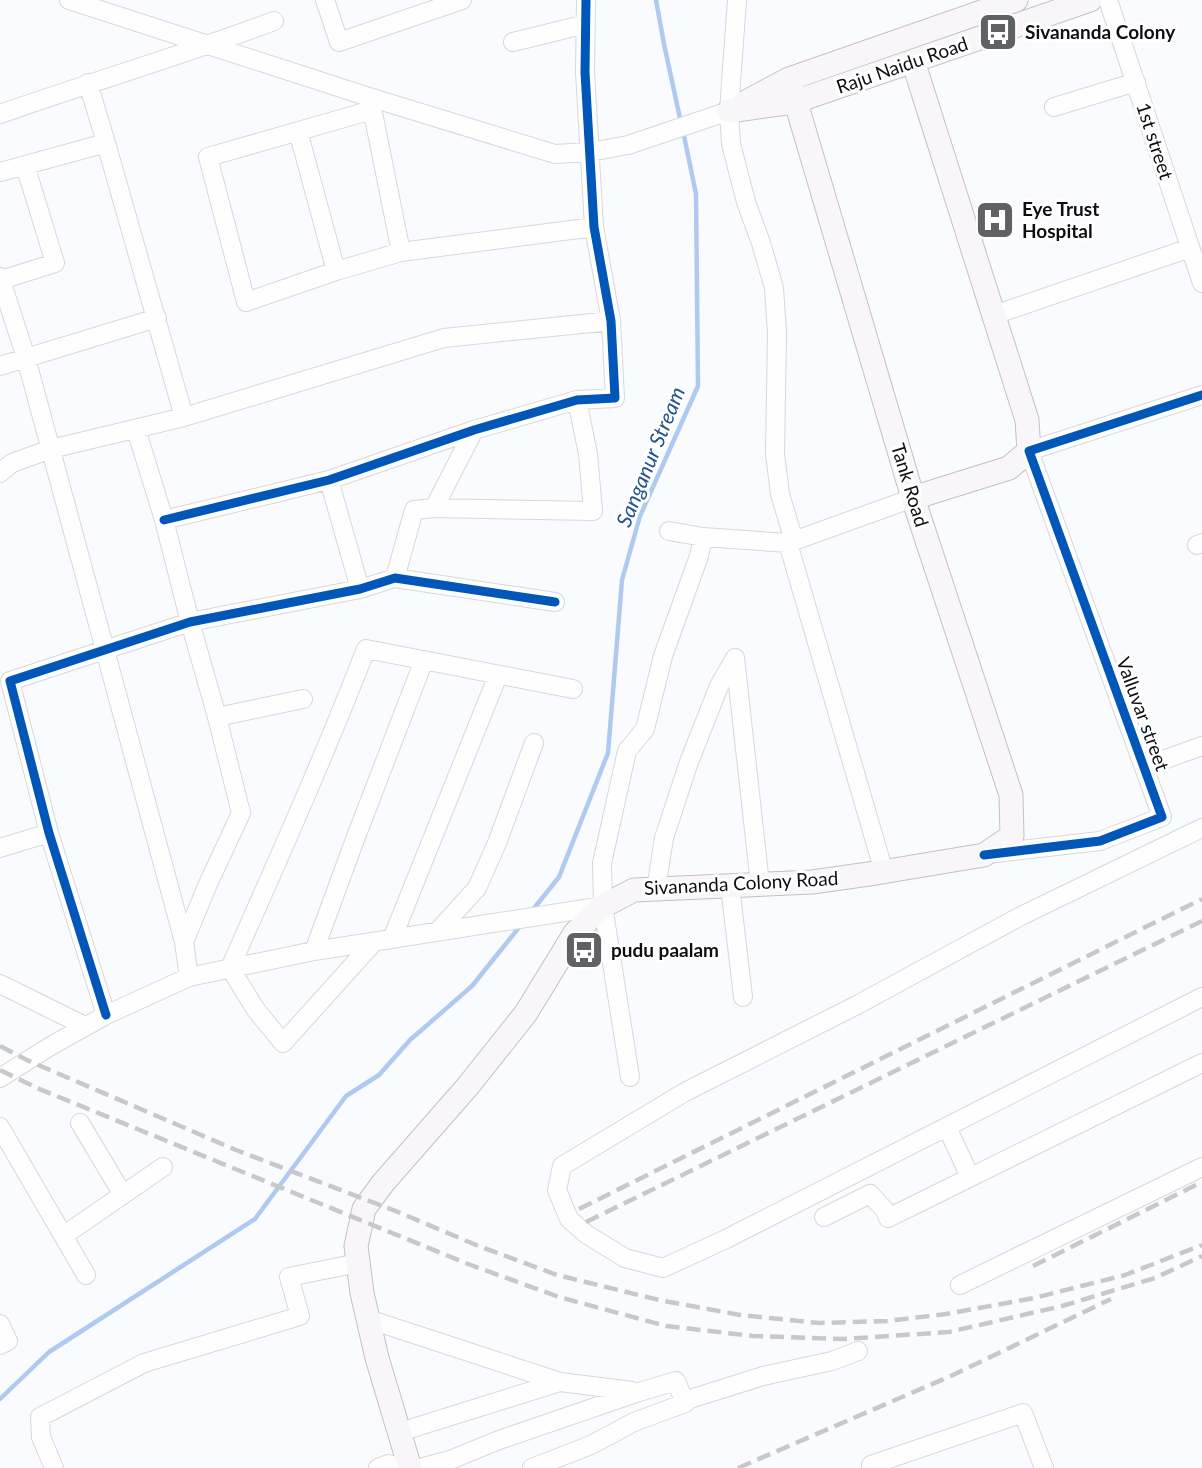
<svg xmlns="http://www.w3.org/2000/svg" width="1202" height="1468" font-family="Lato,sans-serif">
  <style>
    .lines { fill: none; stroke-linecap: round; stroke-linejoin: round }
    .stream { stroke: #aecaf0; stroke-width: 4.5 }
    .minor-casing { stroke: #d6d8db; stroke-width: 20 }
    .major-casing { stroke: #c5bfc7; stroke-width: 25 }
    .minor { stroke: #fefeff; stroke-width: 18 }
    .major { stroke: #f9f6fa; stroke-width: 23 }
    .rail { stroke: #c8c8c8; stroke-width: 4.5; stroke-dasharray: 14 7; stroke-linecap: butt }
    .cycleway-casing { stroke: #fff; stroke-width: 13 }
    .cycleway { stroke: #0057b8; stroke-width: 9 }
    .labels { text-anchor: middle; stroke-width: 6; stroke-linejoin: round; paint-order: stroke }
    .poi-label { font-size: 19px; font-weight: bold; fill: #0c0e11; stroke: #fff; text-anchor: start }
    .street-label { font-size: 19px; fill: #0c0e11; stroke: #fff }
    .water-label { font-size: 21px; font-style: italic; fill: #215291; stroke: #fff }
  </style>
  <rect width="100%" height="100%" fill="#f9fbfe"/>
  <g class="lines">
    <path class="stream" d="M656,0L664,44L681,123
      M531,912L559,877L608,753L622,580L640,516L698,386L696,194L683,131
      M0,1399L49,1352L255,1219L346,1096L379,1075L410,1040L472,986L521,925"/>
    <g class="minor-casing">
      <path id="minor" d="M69,0L369,97L555,154L590,152L628,145L729,111
        M325,0L339,42L462,0
        M737,0L729,111L731,144L746,202L761,243L774,288L777,333L775,454L780,494L794,541
        M1108,0L1202,283
        M513,42L586,24
        M88,83L106,143
        M370,98L401,252
        M1054,107L1136,82
        M372,110L208,157L246,302L336,271L401,252L594,227
        M0,114C91,82 184,55 274,21
        M298,131L336,271
        M0,172L106,143L184,417
        M0,277L26,358L184,942L189,977
        M1,280L55,263L25,165
        M994,315L1190,248
        M0,366L157,318
        M136,429L164,520L190,622L217,717L241,813L208,884L184,942
        M0,473L12,463L51,449L184,417L444,338L611,321
        M329,480L360,589
        M434,508L593,511L588,454L577,400
        M164,520L329,480L474,430L577,400L615,398L611,321L594,227L585,72L586,0
        M703,537L788,543
        M1197,545L1202,543
        M395,578L414,510L434,508L474,430
        M735,658L760,884
        M217,717L303,699
        M1144,767L1202,746
        M1202,828L1021,916L857,1005L685,1092L562,1166L557,1190L569,1219L586,1234L625,1258L663,1268L726,1239L1202,997
        M0,848L49,833
        M987,854L1100,841L1162,817L1029,451L1202,395
        M884,872L788,543L913,498
        M730,886L743,997
        M656,889L664,838L689,762L719,686L735,658
        M437,932L477,888L497,843L534,743
        M392,939L498,675
        M373,943L283,1043L256,1010L230,968C277,862 324,757 366,649L573,689
        M314,951L354,842L424,660
        M0,984L85,1026
        M106,1015L49,833L10,681L190,622L360,589L395,578L555,602
        M630,1077L603,906L602,863L627,751L645,729L663,656L699,556L703,537L669,531
        M0,1078L49,1047L106,1015L189,977L314,951L603,906
        M80,1123L123,1195
        M0,1127L86,1275
        M947,1127L970,1177
        M824,1217L870,1194L884,1209L888,1218L1202,1063
        M63,1236L163,1167
        M960,1285L1202,1167
        M368,1319L560,1382
        M0,1324L8,1341L0,1345
        M400,1432L560,1382L632,1391
        M54,1468L41,1437L40,1417L144,1363L300,1316L289,1277L358,1263
        M378,1468L388,1464L402,1468
        M420,1468L450,1460L499,1440L639,1392L676,1381L685,1403
        M532,1468L591,1445L634,1422L685,1403L690,1399L763,1376L832,1361L858,1351
        M872,1468L871,1465L1023,1413L1044,1468"/>
    </g>
    <g class="major-casing">
      <path id="major" d="M744,103L789,79L1016,0
        M729,111L794,102L1090,0
        M913,498L1009,468L1029,451L1027,420L913,61
        M410,1468L377,1358L362,1293L356,1246L364,1209L383,1183L468,1086L526,1013L575,933L603,906L634,890L812,882L876,873L984,855L1012,836L1011,795L913,498L789,79"/>
    </g>
    <use href="#minor" class="minor"/>
    <use href="#major" class="major"/>
    <path class="rail" d="M0,1046L29,1061L236,1150L398,1212L476,1245L557,1275L659,1300L740,1315L819,1323L887,1321L946,1314L1034,1298L1125,1275L1202,1245
      M0,1070L37,1088L468,1264L559,1297L666,1326L753,1336L844,1339L949,1332L1062,1306L1155,1278L1202,1256
      M579,1209L1202,899
      M586,1222L1202,921
      M1033,1266L1202,1182
      M738,1468L953,1375L1111,1299"/>
    <g class="cycleway-casing">
      <path id="cycleway" d="M164,520L329,480L474,430L577,400L615,398L611,321L594,227L585,72L586,0
        M984,855L1100,841L1162,817L1029,451L1202,395
        M106,1015L49,833L10,681L190,622L360,589L395,578L555,602"/>
    </g>
    <use href="#cycleway" class="cycleway"/>
  </g>
  <defs>
    <g id="bus-square" transform="scale(2.0125)"><rect x="-9" y="-9" width="18" height="18" rx="4" fill="#5f6164" stroke="#fff"/><path d="M-5-6H5V4H4V6H2V4H-2V6H-4V4H-5ZM-3.5-4V0h7V-4ZM-3.5 1.2v1.5H-2V1.2ZM2 1.2v1.5H3.5V1.2Z" fill="#fff"/></g>
    <g id="hospital-square" transform="scale(2.0125)"><rect x="-9" y="-9" width="18" height="18" rx="4" fill="#5f6164" stroke="#fff"/><path d="M-5-5h3v3.5h4V-5h3V5h-3V1.5h-4V5h-3Z" fill="#fff"/></g>
  </defs>
  <g fill-rule="evenodd">
    <use href="#bus-square" x="998" y="32"/>
    <use href="#hospital-square" x="995" y="220"/>
    <use href="#bus-square" x="584" y="950"/>
  </g>
  <g class="labels">
    <g class="poi-label">
      <text x="1025" y="39">Sivananda Colony</text>
      <text x="1022" y="216">Eye Trust<tspan x="1022" dy="22">Hospital</tspan></text>
      <text x="611" y="957">pudu paalam</text>
    </g>
    <g class="street-label">
      <text transform="translate(902 65) rotate(-19)" y="7">Raju Naidu Road</text>
      <text transform="translate(1155 141) rotate(72)" y="7">1st street</text>
      <text transform="translate(910 485) rotate(73)" y="7">Tank Road</text>
      <text transform="translate(1143 714) rotate(70)" y="7">Valluvar street</text>
      <text transform="translate(741 883) rotate(-3)" y="7">Sivananda Colony Road</text>
    </g>
    <g class="water-label">
      <text transform="translate(651 457) rotate(-68)" y="7">Sanganur Stream</text>
    </g>
  </g>
</svg>
